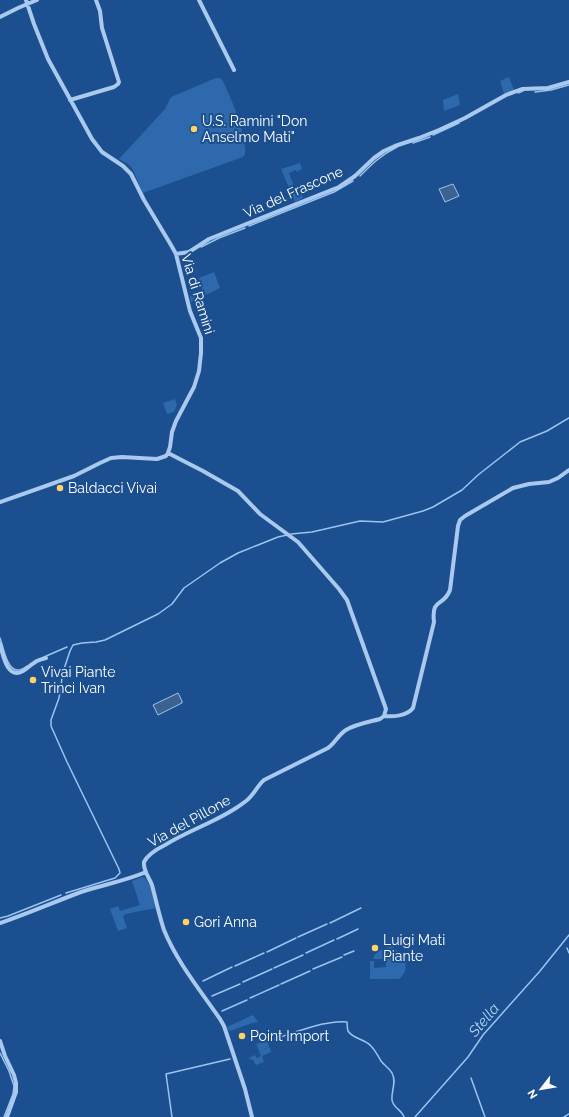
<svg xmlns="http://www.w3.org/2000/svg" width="569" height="1117" font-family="Raleway,sans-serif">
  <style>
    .green { fill: #2e69ad }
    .water { fill: #3c6290; stroke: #9cc4f0 }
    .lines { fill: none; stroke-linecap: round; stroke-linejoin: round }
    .stream { stroke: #9cc4f0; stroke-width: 1.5 }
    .street { stroke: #a9c9ee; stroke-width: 4 }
    .poi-dot { fill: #ffd166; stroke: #1b4f8f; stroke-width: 1.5 }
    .labels { text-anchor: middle; stroke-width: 4; stroke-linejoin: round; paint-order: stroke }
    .poi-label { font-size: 14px; fill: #fff; stroke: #1b4f8f; text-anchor: start }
    .street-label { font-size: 14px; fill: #fff; stroke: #1b4f8f }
    .water-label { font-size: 15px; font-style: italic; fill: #b5d3f5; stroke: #1b4f8f }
  </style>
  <rect width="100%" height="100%" fill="#1b4f8f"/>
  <path class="green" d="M509,77L514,90L504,94L500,81Z
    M216,78H220L223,81C231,99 239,116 243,136C244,142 246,148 245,154L243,157L143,193L132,168L128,164L119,159L165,109L171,97Z
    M458,94L460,105L444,111L443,100Z
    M300,163L302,169L297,172L296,170L289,173L295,189L299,188L303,198L295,202L281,169Z
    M214,272L220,288L191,302L190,296L203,292L199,278Z
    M175,399L177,405L174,412L167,414L163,403Z
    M142,877L145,878L152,889L156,908L125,914L123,917L127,928L118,931L110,909L118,906L120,911L140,905L132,881Z
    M391,946C400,952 408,960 405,971C403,975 402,977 399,979H370V961H374V968L386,967V959H373C374,951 385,949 391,946Z
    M253,1015L258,1022L252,1023L230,1031L227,1028V1027Z
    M269,1039L270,1042L268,1044L269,1047L259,1051L256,1044Z
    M270,1047L271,1052L262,1056L264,1062L256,1065L253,1060L252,1059L250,1060L249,1058L255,1055L257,1058L261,1056L259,1051Z"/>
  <path class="water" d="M453,184L459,196L445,202L439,189Z
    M178,693L182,701V703L158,715L153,705L176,694Z"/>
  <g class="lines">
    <path class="stream" d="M535,92L551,90L569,85
      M518,93L523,91
      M433,135L459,123
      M413,143L430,137
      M360,176C372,164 381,155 397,147
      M249,226L334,192L353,181
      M201,247L219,238L245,228
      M291,534L312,532L360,521L383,522L423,511L433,507L462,490L478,475L520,442L547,431L569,418
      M0,638C3,646 7,671 18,670C21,670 24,668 27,666
      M44,657L67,647
      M66,893L115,878L120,873L119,869L67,762L51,726V720L59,698L63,672L70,651L73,645L82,643L96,642L105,640L158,614L172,604L184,588L220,563L238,553L278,537L287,535
      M0,918L8,916L61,895
      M330,923L361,908
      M298,937L327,924
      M337,939L358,929
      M567,948L569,953
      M267,952L296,938
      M306,953L334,940
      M344,955L354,951
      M235,966L264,953
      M274,968L303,955
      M313,969L342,957
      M203,981L232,967
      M243,982L272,969
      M281,984L310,971
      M212,996L240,984
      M250,998L279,985
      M222,1011L247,1000
      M272,1040C292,1033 325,1020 347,1022C347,1024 347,1028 348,1031C353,1039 365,1039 371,1046C375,1050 378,1056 381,1061C384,1065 389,1068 392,1073C397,1082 391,1091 392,1100C393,1108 402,1110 404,1117
      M0,1053L9,1071L14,1086L13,1094L4,1117
      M471,1078L485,1117
      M172,1117L166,1074L230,1059
      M415,1117L468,1057L483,1035L540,971L569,935
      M564,1117L569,1114"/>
    <path class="street" d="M199,0L234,70
      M0,17L18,8L37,0
      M70,100L114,87L118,84L119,82L102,28L100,11L96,0
      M176,254L189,252L209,239L339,187L355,176L374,158L384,151L395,146L419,138L439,130L465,118L506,95L522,89L548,88L569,82
      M168,453L203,471L238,491L260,514L298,542L339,589L347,600L386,709L384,716L380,719C369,722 356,724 346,730C339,734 335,743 328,748L264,780C257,786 254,795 246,801C222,820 191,829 165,845C157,849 148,854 144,862C143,871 149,877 152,885C156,900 159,915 164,930C177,962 200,990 220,1019L224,1026L245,1089L252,1117
      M0,502L74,476L100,463L111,458L122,457L157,459L166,456L168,453L170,447L172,432L176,421L194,387L199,371L201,353V338L190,311L176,254L171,245L144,200L131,174L123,166L102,152L92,139L48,59L34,24L26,0
      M0,644C3,655 7,680 23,671C27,669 30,665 34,663C37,660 42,659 46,658
      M384,716C393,717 407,716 413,708L434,622C431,597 444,607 450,590L458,526L460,520L465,516L513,488L529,484L549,482L558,478L569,470
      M0,923C27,914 54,902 81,892C102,885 125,881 146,872
      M0,1041L5,1056L14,1075L16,1083V1092L7,1117"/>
  </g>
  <g class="poi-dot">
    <circle cx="194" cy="129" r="4"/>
    <circle cx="60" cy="488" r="4"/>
    <circle cx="33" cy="680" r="4"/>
    <circle cx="186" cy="922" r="4"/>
    <circle cx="375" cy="948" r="4"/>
    <circle cx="242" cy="1036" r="4"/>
  </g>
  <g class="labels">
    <g class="poi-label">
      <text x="202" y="126">U.S. Ramini "Don<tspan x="202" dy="16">Anselmo Mati"</tspan></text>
      <text x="68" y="493">Baldacci Vivai</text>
      <text x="41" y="677">Vivai Piante<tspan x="41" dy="16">Trinci Ivan</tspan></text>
      <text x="194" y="927">Gori Anna</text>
      <text x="383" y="945">Luigi Mati<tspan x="383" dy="16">Piante</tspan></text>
      <text x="250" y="1041">Point Import</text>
    </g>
    <g class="street-label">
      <text transform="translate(293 192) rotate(-24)" y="5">Via del Frascone</text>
      <text transform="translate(198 294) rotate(73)" y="5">Via di Ramini</text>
      <text transform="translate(189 821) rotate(-29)" y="5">Via del Pillone</text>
    </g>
    <g class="water-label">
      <text transform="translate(484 1020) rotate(-50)" y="5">Stella</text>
    </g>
  </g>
  <g transform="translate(541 1089) rotate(239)" stroke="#1b4f8f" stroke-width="3" paint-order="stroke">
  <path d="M0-3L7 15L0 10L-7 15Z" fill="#ffffff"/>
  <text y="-6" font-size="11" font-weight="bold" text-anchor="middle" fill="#ffffff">N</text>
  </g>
</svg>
